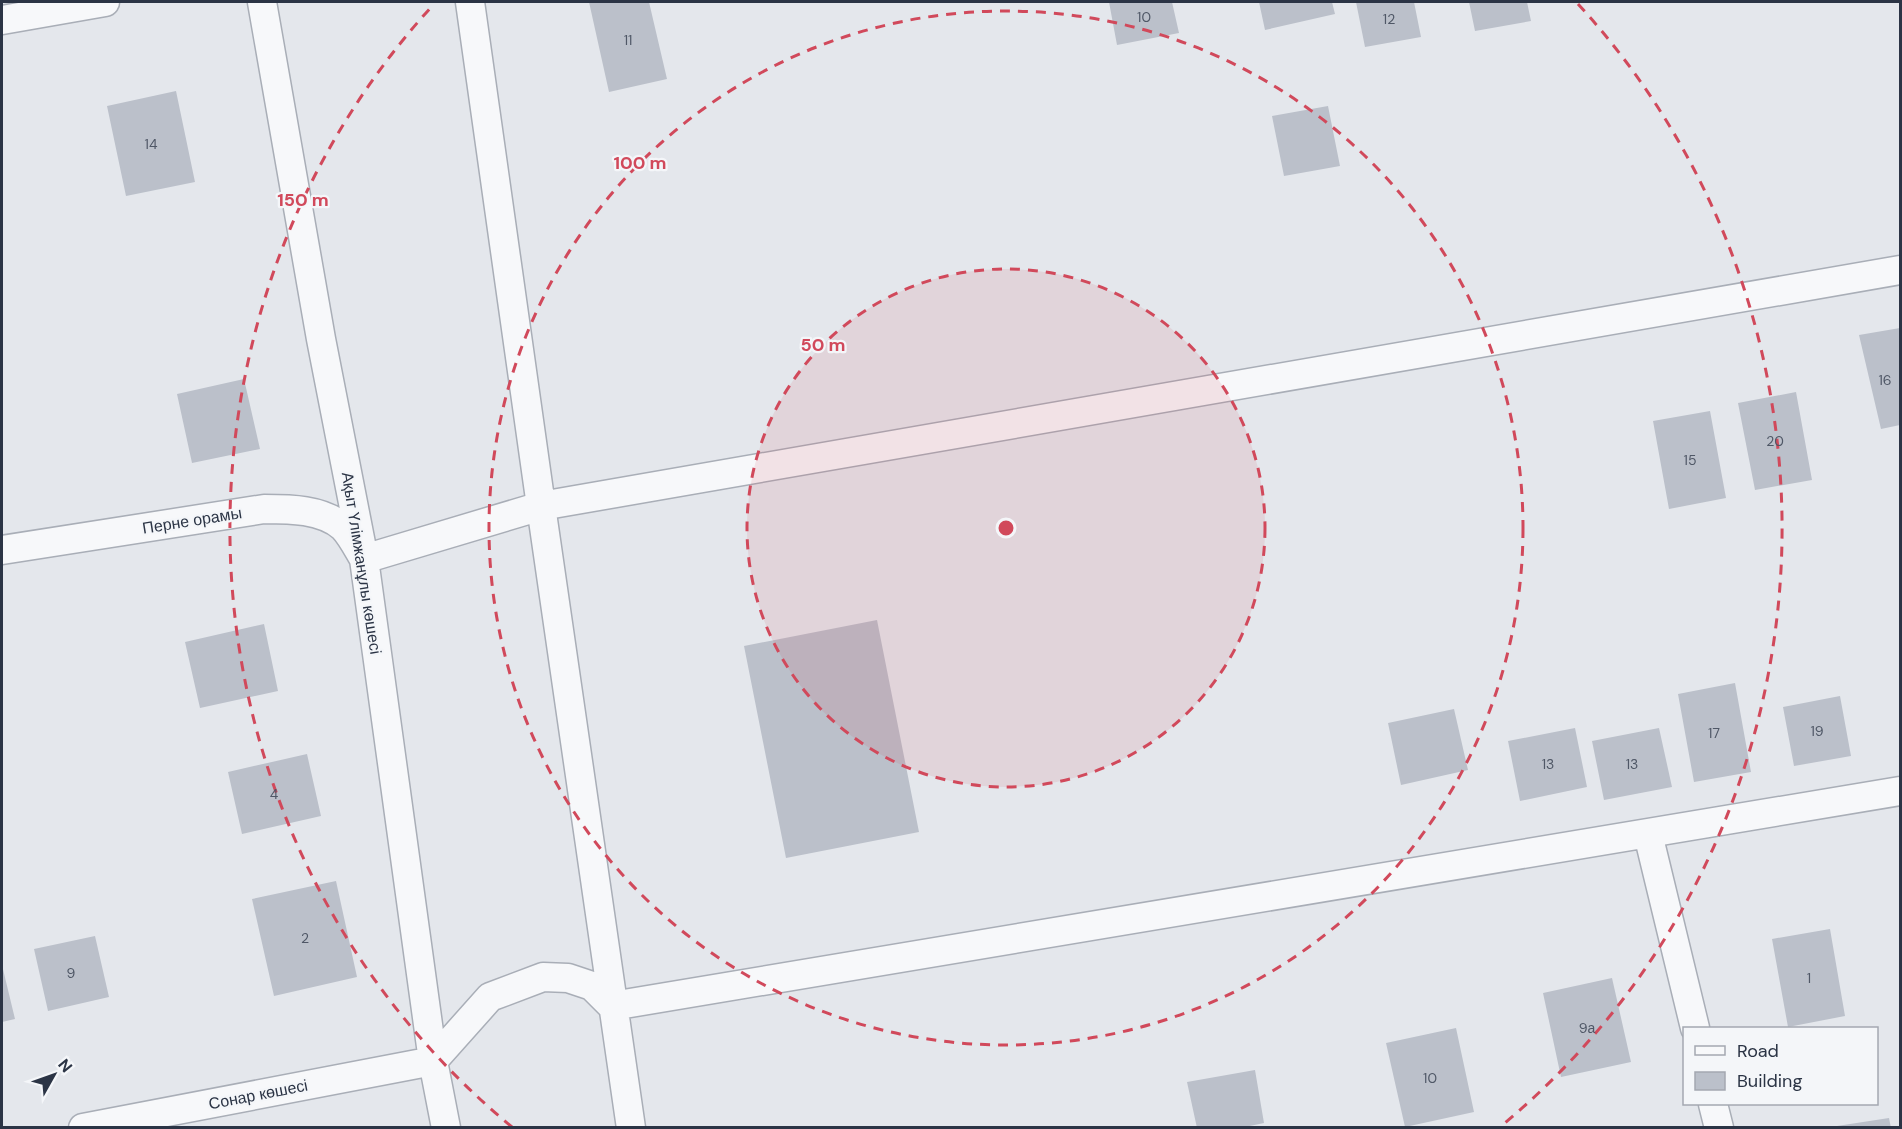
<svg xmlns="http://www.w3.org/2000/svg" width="1902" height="1129" font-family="'DM Sans',sans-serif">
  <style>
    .building { fill: #bbc0ca }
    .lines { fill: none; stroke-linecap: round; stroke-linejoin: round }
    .minor-casing { stroke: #a9aeb7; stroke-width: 31 }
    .minor { stroke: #f7f8fa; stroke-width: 28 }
    .ring { fill: none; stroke: #d1495b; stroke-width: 3; stroke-dasharray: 10 8 }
    .labels { text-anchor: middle; stroke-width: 4.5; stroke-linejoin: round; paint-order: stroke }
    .number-label { font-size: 14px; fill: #4f5766 }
    .street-label { font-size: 16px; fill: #2b3445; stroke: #f4f6f9 }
    .centre { fill: #d1495b; stroke: #f4f6f9; stroke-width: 3 }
    .ring-label { font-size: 18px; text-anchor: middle; font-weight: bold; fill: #d1495b; stroke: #f4f6f9; stroke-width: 4.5; stroke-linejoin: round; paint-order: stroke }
  </style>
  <rect width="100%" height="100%" fill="#e4e7ec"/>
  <path class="building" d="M589,2H649L667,79L609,92Z
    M1109,2H1172L1179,33L1117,45Z
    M1259,2H1332L1335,14L1265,30Z
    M1356,2H1414L1421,37L1365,47Z
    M1469,2H1527L1531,21L1475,31Z
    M176,91L195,182L126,196L107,106Z
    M1328,106L1340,166L1284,176L1272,116Z
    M1900,328V425L1881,429L1859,335Z
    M244,379L260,449L192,463L177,394Z
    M1796,392L1812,480L1755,490L1738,403Z
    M1710,411L1726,498L1669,509L1653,421Z
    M877,620L919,832L786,858L744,646Z
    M264,624L278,691L200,708L185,642Z
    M1735,683L1751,772L1694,782L1678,694Z
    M1840,696L1851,756L1794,766L1783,707Z
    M1454,709L1468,770L1401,785L1388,723Z
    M1575,728L1587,787L1520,801L1508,741Z
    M1659,728L1672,787L1604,800L1592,741Z
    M307,754L321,816L242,834L228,772Z
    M336,881L357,977L274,996L252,899Z
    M1830,929L1845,1016L1788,1027L1772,939Z
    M95,936L109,997L48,1011L34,949Z
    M2,965L15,1019L2,1022Z
    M1612,978L1631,1062L1561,1077L1543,993Z
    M1456,1028L1474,1112L1405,1127L1386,1043Z
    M1255,1070L1264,1123L1240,1128H1197L1187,1082Z
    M1889,1118L1891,1128H1837V1126Z"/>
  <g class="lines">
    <g class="minor-casing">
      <path id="minor" d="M262,2L321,339L364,559L433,1061L446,1128
        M470,2L541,506L631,1128
        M2,20L105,2
        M2,550L264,509C290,509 322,509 343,527C351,535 358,549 364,559L541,506L1900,270
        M1648,834L1695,1028
        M1713,1104L1719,1128
        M83,1128L433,1061L490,997L543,977L568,978L592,986L612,1006L1900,791"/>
    </g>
    <use href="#minor" class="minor"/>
  </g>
  <circle cx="1006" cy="528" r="259" fill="#d1495b" fill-opacity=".12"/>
  <g class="ring">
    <circle cx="1006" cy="528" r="259"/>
    <circle cx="1006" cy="528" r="517"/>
    <path d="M512 1127A776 776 0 0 1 434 4M1578 4A776 776 0 0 1 1500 1127"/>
  </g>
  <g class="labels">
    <g class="number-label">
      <text x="1144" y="22">10</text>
      <text x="1389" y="24">12</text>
      <text x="628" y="45">11</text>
      <text x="151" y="149">14</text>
      <text x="1885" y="385">16</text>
      <text x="1775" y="446">20</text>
      <text x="1690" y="465">15</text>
      <text x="1817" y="736">19</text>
      <text x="1714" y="738">17</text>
      <text x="1548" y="769">13</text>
      <text x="1632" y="769">13</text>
      <text x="274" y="799">4</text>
      <text x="305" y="943">2</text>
      <text x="71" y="978">9</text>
      <text x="1809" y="983">1</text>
      <text x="1587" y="1033">9а</text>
      <text x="1430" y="1083">10</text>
    </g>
    <g class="street-label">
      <text transform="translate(192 520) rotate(-9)" y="6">Перне орамы</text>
      <text transform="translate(362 563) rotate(81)" y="6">Ақыт Үлімжанұлы көшесі</text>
      <text transform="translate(258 1094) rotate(-11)" y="6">Сонар көшесі</text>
    </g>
  </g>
  <circle cx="1006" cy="528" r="9" class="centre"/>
  <g class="ring-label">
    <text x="640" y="169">100 m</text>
    <text x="303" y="206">150 m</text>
    <text x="823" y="351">50 m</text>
  </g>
  <rect width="1902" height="1129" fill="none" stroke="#2b3445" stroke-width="6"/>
  <rect x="1683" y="1027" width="195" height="78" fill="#f4f6f9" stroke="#a4a8b1" stroke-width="1.5"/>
  <rect x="1695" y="1046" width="30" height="9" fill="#f7f8fa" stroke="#a4a8b1" stroke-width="1.5"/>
  <text x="1737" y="1057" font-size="18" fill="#2b3445">Road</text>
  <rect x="1695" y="1072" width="30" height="18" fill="#bbc0ca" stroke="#a4a8b1" stroke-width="1.5"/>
  <text x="1737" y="1087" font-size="18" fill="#2b3445">Building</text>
  <g transform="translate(54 1075) rotate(50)" stroke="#f4f6f9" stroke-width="4.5" paint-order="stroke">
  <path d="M0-4.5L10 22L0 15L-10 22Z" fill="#2b3445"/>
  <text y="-9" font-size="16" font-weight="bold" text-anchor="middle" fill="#2b3445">N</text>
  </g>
</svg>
